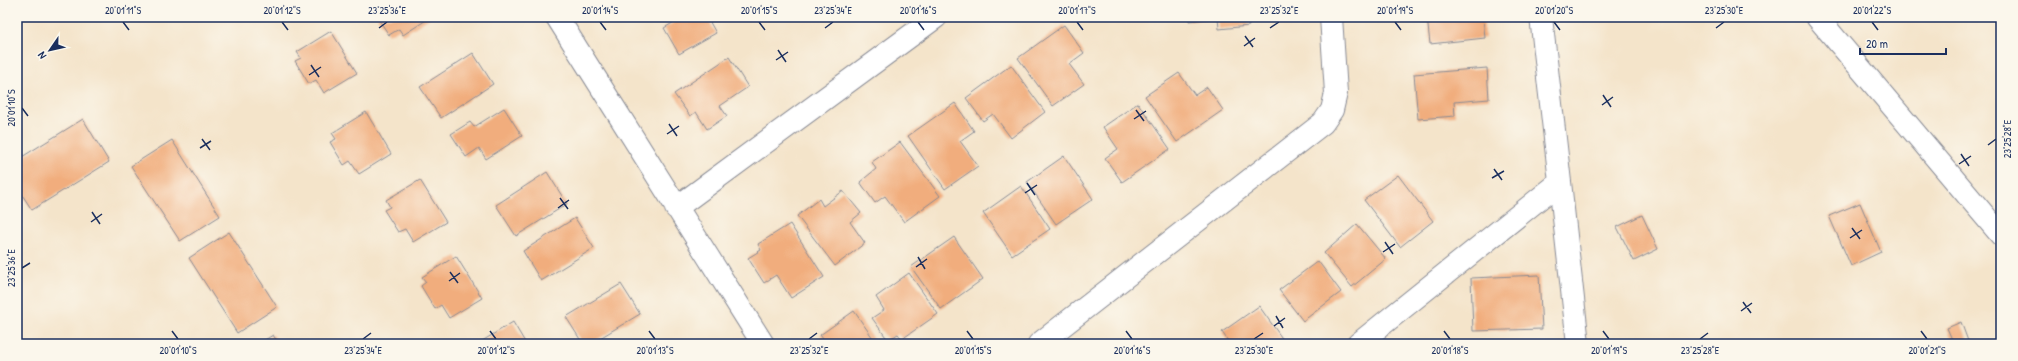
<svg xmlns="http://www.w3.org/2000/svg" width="2018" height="361" font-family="'Patrick Hand',sans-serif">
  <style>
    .building { fill: #f1ad7d }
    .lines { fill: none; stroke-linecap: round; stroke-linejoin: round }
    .minor-casing { stroke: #888a94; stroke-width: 24 }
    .minor { stroke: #fff; stroke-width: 22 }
    .ticks { fill: none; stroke: #1b2f5e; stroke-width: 1.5 }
    .neatline { fill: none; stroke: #1b2f5e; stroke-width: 1.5 }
    .ticks-label { font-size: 10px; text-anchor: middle; fill: #1b2f5e }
  </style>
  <rect width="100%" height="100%" fill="#fbf7ec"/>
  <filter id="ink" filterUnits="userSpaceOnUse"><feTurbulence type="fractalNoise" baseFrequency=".025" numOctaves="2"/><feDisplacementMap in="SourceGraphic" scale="8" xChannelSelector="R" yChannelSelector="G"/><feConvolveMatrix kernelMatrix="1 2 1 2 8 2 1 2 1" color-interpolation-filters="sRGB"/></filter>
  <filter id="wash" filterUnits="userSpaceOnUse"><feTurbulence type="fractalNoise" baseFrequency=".012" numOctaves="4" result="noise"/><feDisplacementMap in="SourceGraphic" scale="16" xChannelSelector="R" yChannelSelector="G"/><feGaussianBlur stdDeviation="0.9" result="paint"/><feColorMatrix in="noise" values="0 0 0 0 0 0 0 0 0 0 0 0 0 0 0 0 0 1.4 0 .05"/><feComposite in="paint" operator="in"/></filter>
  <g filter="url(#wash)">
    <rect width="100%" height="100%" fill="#f4e4ca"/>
    <g id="blocks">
      <path class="building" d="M377,17H431L403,35L399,29L389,35Z
        M683,17H707L716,33L679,54L664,28Z
        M1189,17H1214V18L1189,21Z
        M1218,17H1248L1249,26L1219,29Z
        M1427,17H1483L1485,38L1430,44Z
        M1064,25L1084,53L1069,64L1084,84L1053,106L1018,58Z
        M331,31L357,73L324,93L316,80L309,84L295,61L301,58L297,52Z
        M473,53L493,84L441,118L420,87Z
        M729,57L748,87L720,106L727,116L707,129L696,112L690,116L674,94Z
        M1011,65L1045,112L1011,138L993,114L983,121L966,98Z
        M1487,68L1489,99L1454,102L1455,116L1418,119L1414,74Z
        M1179,73L1195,95L1207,87L1223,110L1177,142L1145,96Z
        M955,103L974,131L960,141L978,166L945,189L908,136Z
        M1138,103L1170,149L1122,182L1105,158L1118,149L1103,127Z
        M504,108L522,136L486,159L479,148L466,157L451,134L470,122L474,127Z
        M366,112L391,154L359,174L350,161L344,165L330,142L336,139L332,133Z
        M83,119L109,162L32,210L17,187V160Z
        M172,140L220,216L180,241L131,166Z
        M900,142L940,196L904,222L885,196L875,203L860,182L876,169L872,162Z
        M1064,156L1093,199L1056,224L1027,182Z
        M547,172L567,204L516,236L496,205Z
        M1398,175L1433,221L1400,247L1364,200Z
        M420,180L446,222L413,242L405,229L398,232L384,210L390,207L386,200Z
        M1021,186L1050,229L1012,255L983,213Z
        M843,191L861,213L850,222L865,243L835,266L797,216L819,199L823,206Z
        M1860,203L1881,252L1851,266L1829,216Z
        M1642,215L1658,249L1634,261L1617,227Z
        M575,218L594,248L541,281L523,251Z
        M790,224L824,277L791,298L776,275L764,283L748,258L761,250L758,244Z
        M1357,224L1386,259L1352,287L1324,253Z
        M229,232L277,307L237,333L189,258Z
        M954,237L983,279L941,309L911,267Z
        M456,256L482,298L449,318L441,305L435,309L421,286L426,282L422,277Z
        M1318,261L1341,292L1303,321L1279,290Z
        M909,273L938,314L902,339L898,334L888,340L872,318L884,310L876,297Z
        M1539,275L1542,329L1473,331L1471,278Z
        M621,284L640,314L590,344H583L566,317Z
        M1259,306L1286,344H1230L1222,332Z
        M854,311L877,344H827L820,335Z
        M513,322L526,344H480L479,343Z
        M1961,322L1968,341L1954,344L1947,328Z
        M273,335L279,344H258Z"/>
    </g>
  </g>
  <g filter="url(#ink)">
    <use href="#blocks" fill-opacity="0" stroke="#888a94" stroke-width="1"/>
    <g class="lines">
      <g class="minor-casing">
        <path id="minor" d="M557,17L763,344
          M1817,17L2001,235
          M1560,182L1578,344
          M676,208L936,17
          M1039,344L1323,123L1332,110L1336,93L1331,17
          M1358,344L1560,182L1541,17"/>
      </g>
      <use href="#minor" class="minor"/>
    </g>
  </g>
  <path class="ticks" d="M123,22L129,30M282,22L288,30M600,22L606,30M759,22L765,30M918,22L924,30M1077,22L1083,30M1395,22L1401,30M1554,22L1560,30M1872,22L1878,30M379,28L387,22M825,28L833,22M1270,28L1279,22M1716,28L1724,22M1245,36L1253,47M1244,46L1255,38M778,50L786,62M776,60L788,52M311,65L319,77M309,75L321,67M1603,95L1611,107M1602,105L1613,97M22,108L28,116M1136,110L1144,121M1134,119L1146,111M669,124L677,136M667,134L679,126M202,139L210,150M1988,145L1996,139M200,148L211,141M1961,154L1969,166M1959,164L1971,156M1494,169L1502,180M1492,178L1504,171M1027,183L1035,195M1025,193L1037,185M560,198L568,209M558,208L569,200M92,212L100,224M91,222L102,214M1852,228L1860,239M1850,238L1862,230M1385,242L1393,254M1383,252L1395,244M918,257L925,269M916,267L927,259M22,268L30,263M450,272L458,283M449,281L460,273M1743,302L1751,313M1741,311L1752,303M1276,316L1283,328M1274,326L1285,318M172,331L178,339M490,331L496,339M649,331L655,339M967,331L973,339M1126,331L1132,339M1444,331L1450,339M1603,331L1609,339M1921,331L1927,339M363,339L371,333M809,339L817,333M1254,339L1263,333M1700,339L1708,333"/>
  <rect width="2018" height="361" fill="none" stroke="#fbf7ec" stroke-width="44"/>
  <g transform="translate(50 50) rotate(236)" stroke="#fbf7ec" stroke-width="3" paint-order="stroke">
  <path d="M0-3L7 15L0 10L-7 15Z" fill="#1b2f5e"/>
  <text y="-6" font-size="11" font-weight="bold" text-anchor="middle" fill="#1b2f5e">N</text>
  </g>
  <path d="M1860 48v6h86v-6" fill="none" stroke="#1b2f5e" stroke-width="2"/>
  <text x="1866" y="48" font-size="12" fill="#1b2f5e" stroke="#fbf7ec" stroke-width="3" paint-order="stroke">20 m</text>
  <rect x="22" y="22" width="1974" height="317" class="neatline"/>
  <g class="ticks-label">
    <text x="123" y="14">20°01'11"S</text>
    <text x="282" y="14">20°01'12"S</text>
    <text x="387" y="14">23°25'36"E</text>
    <text x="600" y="14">20°01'14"S</text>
    <text x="759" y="14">20°01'15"S</text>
    <text x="833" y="14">23°25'34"E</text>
    <text x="918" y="14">20°01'16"S</text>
    <text x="1077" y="14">20°01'17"S</text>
    <text x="1279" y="14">23°25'32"E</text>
    <text x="1395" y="14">20°01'19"S</text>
    <text x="1554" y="14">20°01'20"S</text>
    <text x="1724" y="14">23°25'30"E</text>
    <text x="1872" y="14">20°01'22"S</text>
    <text transform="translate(11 108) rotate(-90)" y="4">20°01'10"S</text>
    <text transform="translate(2007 139) rotate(-90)" y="4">23°25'28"E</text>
    <text transform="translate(11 268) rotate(-90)" y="4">23°25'36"E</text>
    <text x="178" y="354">20°01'10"S</text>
    <text x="363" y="354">23°25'34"E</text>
    <text x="496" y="354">20°01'12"S</text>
    <text x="655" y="354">20°01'13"S</text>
    <text x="809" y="354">23°25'32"E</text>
    <text x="973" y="354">20°01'15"S</text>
    <text x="1132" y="354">20°01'16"S</text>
    <text x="1254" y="354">23°25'30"E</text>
    <text x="1450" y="354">20°01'18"S</text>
    <text x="1609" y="354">20°01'19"S</text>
    <text x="1700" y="354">23°25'28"E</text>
    <text x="1927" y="354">20°01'21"S</text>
  </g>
</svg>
